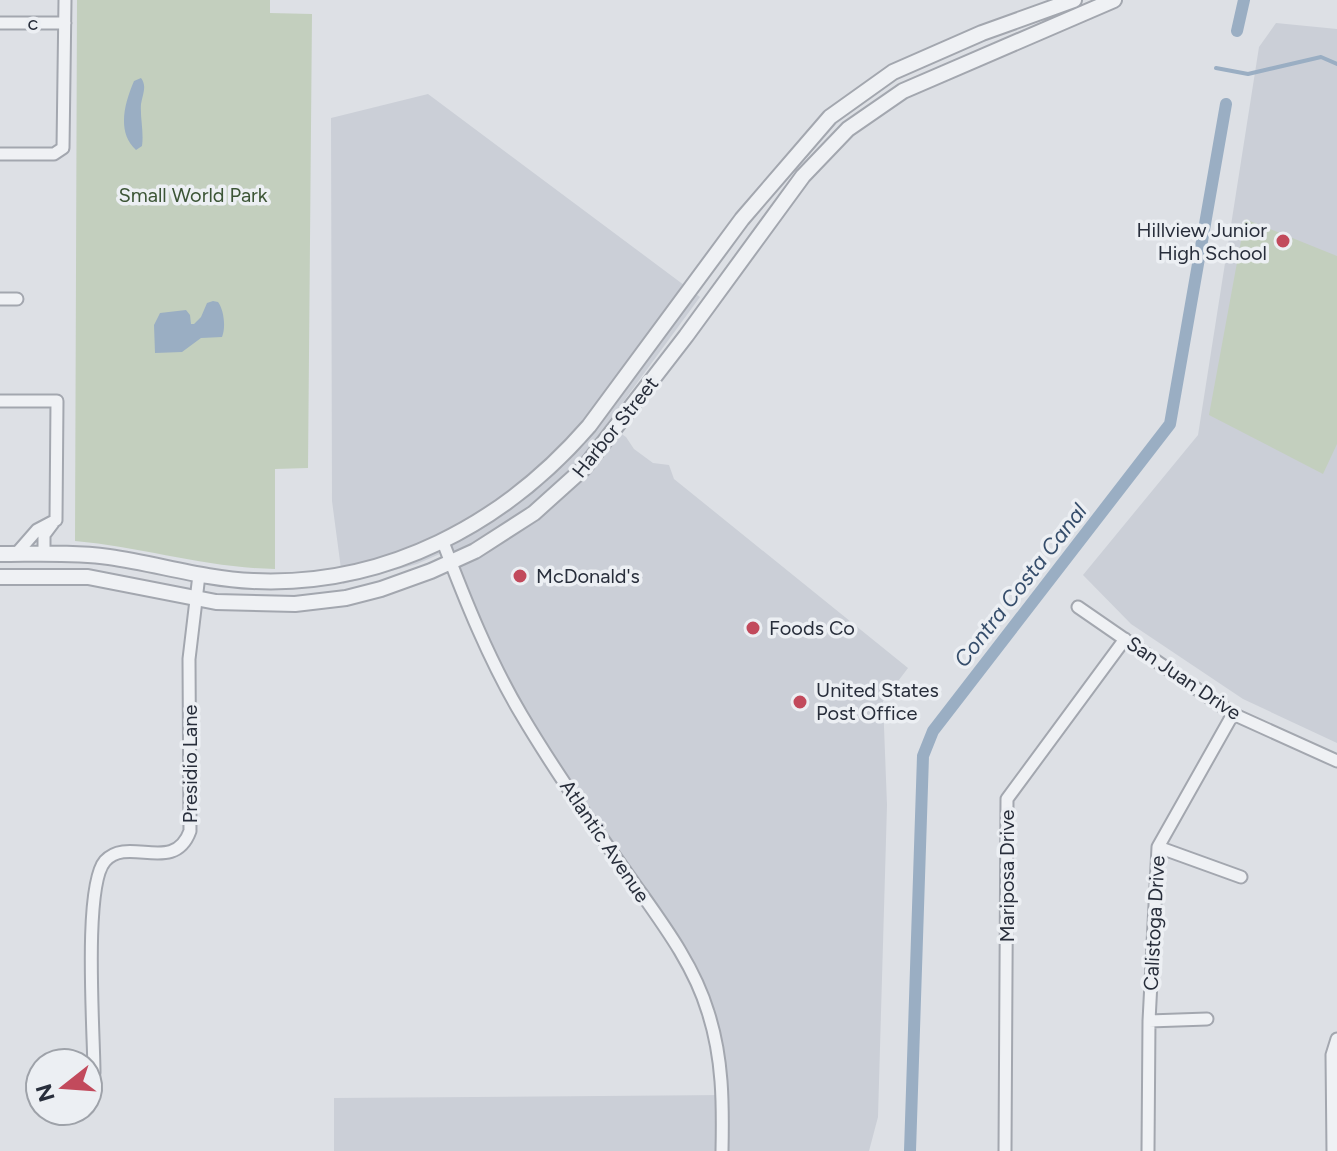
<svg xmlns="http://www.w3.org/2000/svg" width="1337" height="1151" font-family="Figtree,sans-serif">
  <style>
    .built { fill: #cbcfd7 }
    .green { fill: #c3cfbe }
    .water { fill: #9aaec3 }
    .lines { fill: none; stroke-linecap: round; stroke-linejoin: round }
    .stream { stroke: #9aaec3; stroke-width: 4 }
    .canal { stroke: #9aaec3; stroke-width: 12 }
    .minor-casing { stroke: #a3a7af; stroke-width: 15 }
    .tertiary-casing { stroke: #a3a7af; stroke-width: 18 }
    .minor { stroke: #eff1f4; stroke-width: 11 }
    .tertiary { stroke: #eff1f4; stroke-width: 14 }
    .poi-dot { fill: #c24a5c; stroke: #eceff3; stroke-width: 3 }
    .labels { text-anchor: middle; stroke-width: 7; stroke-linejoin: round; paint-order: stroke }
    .street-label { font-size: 20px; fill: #282e3b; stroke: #eceff3 }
    .park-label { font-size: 20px; fill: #3c5536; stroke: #eceff3 }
    .poi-label { font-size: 20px; fill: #282e3b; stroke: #eceff3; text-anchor: start }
    .water-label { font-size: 22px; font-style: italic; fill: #354d6b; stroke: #eceff3 }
  </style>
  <rect width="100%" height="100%" fill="#dde0e5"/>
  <path class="built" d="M1276,23L1337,29V743L1243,699L1131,624L1083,575L1198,435L1259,47Z
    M428,94L700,297L607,424L626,437L634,449L653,463L669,465L674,479L908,668L883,701L887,805L878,1117L869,1151H334V1098L725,1095L720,1049L681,949L538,746L442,553L417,564L343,584L332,501L331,118Z"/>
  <path class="green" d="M77,0H270V13L312,14L308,468L275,469V569C207,568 143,547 75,541Z
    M1245,219L1337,256V444L1323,474L1209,415Z"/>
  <path class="water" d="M141,78C147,86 143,93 141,104C140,118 144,132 142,146L136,150C116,132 125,102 134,81Z
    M213,301L218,302C224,310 226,327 222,337L201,338L182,352L155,353L154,325L160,313L186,310L190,315L191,324H194L201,317L207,303Z"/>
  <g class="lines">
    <path class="stream" d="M1216,68L1248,74L1321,57L1337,64"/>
    <path class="canal" d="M1237,31L1244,0
      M910,1151L923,756L933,731L1170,424L1226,104"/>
    <g class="minor-casing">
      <path id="minor" d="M0,23H65
        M0,154H54L63,148L65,0
        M0,299H17
        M0,401H57L56,520
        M443,542C465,600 489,660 521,714C554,770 591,823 629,876C659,919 693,962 708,1012C723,1058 723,1104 722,1151
        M16,554L37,530L56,520
        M44,554V535L53,523
        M1078,607L1233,714L1337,761
        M1158,847L1241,877
        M1149,1021L1207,1019
        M94,1073C94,1034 83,886 105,861C128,835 174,875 190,831L189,659L199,575
        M1005,1151L1007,799L1125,639
        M1148,1151L1149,1021L1158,847L1233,714
        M1333,1151L1332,1055L1337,1039"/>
    </g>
    <g class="tertiary-casing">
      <path id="tertiary" d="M0,554C36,554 73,552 109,557C158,564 204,579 253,581C386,587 504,524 589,426L742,219L830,117L893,72L982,33L1074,0
        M0,577H88L216,602L295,604L346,598L381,589L431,571L475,551L534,513L584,468L686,336L803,176L848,129L903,91L1114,0"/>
    </g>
    <use href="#minor" class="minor"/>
    <use href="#tertiary" class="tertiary"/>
  </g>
  <g class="poi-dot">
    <circle cx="1283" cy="241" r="8"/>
    <circle cx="520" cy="576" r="8"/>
    <circle cx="753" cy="628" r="8"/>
    <circle cx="800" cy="702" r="8"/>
  </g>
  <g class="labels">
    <g class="street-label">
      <text x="33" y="30">c</text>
      <text transform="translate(615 427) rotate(-51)" y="7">Harbor Street</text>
      <text transform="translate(1184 678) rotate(34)" y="7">San Juan Drive</text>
      <text transform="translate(190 764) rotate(-90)" y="7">Presidio Lane</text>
      <text transform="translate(605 841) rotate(56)" y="7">Atlantic Avenue</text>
      <text transform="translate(1007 876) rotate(-90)" y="7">Mariposa Drive</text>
      <text transform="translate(1154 923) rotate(-87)" y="7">Calistoga Drive</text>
    </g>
    <g class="park-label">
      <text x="193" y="202">Small World Park</text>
    </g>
    <g class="poi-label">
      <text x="1267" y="237" text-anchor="end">Hillview Junior<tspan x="1267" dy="23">High School</tspan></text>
      <text x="536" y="583">McDonald's</text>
      <text x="769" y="635">Foods Co</text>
      <text x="816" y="697">United States<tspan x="816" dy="23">Post Office</tspan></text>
    </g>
    <g class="water-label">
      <text transform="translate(1020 585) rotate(-52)" y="8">Contra Costa Canal</text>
    </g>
  </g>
  <g transform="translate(64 1087) rotate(253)"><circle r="38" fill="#eceff3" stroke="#9ea2a9" stroke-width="2"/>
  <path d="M0-6L14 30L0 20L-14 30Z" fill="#c24a5c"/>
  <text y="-12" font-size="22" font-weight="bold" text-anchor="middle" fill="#282e3b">N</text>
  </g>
</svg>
